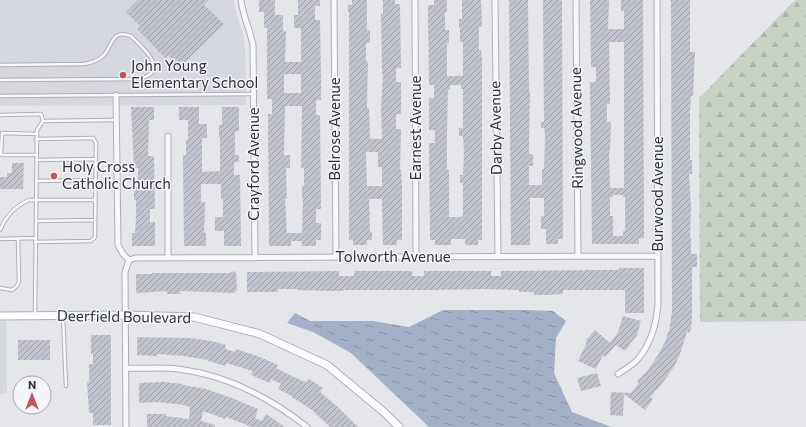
<svg xmlns="http://www.w3.org/2000/svg" width="806" height="427" font-family="Commissioner,sans-serif">
  <style>
    .built { fill: #d6d8df }
    .forest { fill: url(#forest-firs) }
    .water { fill: url(#water-ripples) }
    .building { fill: url(#building-hatch); fill-rule: evenodd }
    .lines { fill: none; stroke-linecap: round; stroke-linejoin: round }
    .lane-casing { stroke: #adb0b7; stroke-width: 4.5 }
    .street-casing { stroke: #adb0b7; stroke-width: 7 }
    .secondary-casing { stroke: #adb0b7; stroke-width: 9 }
    .lane { stroke: #f6f7f9; stroke-width: 2.5 }
    .street { stroke: #f6f7f9; stroke-width: 5 }
    .secondary { stroke: #fff; stroke-width: 7 }
    .poi-dot { fill: #c15759; stroke: #f4f5f8; stroke-width: 1.5 }
    .labels { text-anchor: middle; stroke-width: 3; stroke-linejoin: round; paint-order: stroke }
    .poi-label { font-size: 15px; fill: #2d3241; stroke: #f4f5f8; text-anchor: start }
    .street-label { font-size: 15px; fill: #2d3241; stroke: #f4f5f8 }
  </style>
  <defs>
    <pattern id="forest-firs" width="22" height="20" patternUnits="userSpaceOnUse"><rect width="22" height="20" fill="#c8d3c6"/><path d="M5 1l3.5 6h-7zM16 11l3.5 6h-7z" fill="#acb6ab"/></pattern>
    <pattern id="water-ripples" width="26" height="14" patternUnits="userSpaceOnUse"><rect width="26" height="14" fill="#a3b0c6"/><path d="M2 4q2-2 4 0t4 0M15 11q2-2 4 0t4 0" fill="none" stroke="#8590a2"/></pattern>
    <pattern id="building-hatch" width="6" height="6" patternUnits="userSpaceOnUse"><rect width="6" height="6" fill="#c2c4cd"/><path d="M-1 1l2-2M0 6l6-6M5 7l2-2" fill="none" stroke="#9ea0a8"/></pattern>
  </defs>
  <rect width="100%" height="100%" fill="#e4e6ea"/>
  <path class="built" d="M0,0H234L235,8L243,34L245,45L246,105L0,106Z
    M0,321H6L7,393L0,394Z"/>
  <path class="forest" d="M795,0H806V321L700,322L699,98Z"/>
  <path class="water" d="M443,310H527L553,311L566,321L556,338L554,373L572,412L611,427H429L351,353L313,332L287,323L295,313L310,321H373L409,327Z"/>
  <path class="building" d="M138,0H209L204,5L224,24L180,67L168,55L165,58L137,29L140,26L126,12Z
    M259,0H275V15H283V31H286L285,62H301V28H294V15H298V0H320V6H315V20H320L321,77V100H316V115H320L321,209H316V223H321V240H316V246H302V241H291V246H269L268,114H272V99H267V28H264V12H259ZM287,74H301V93H284V75ZM285,106H302L301,168H304V186H302V199H303L302,233H287L285,199H287L286,168H290V155H284Z
    M352,0H367V30H370V43H366V61H368L367,108H369L370,139H382L381,108L383,74H382L381,14H383V0H395V4H400L401,68H396V82H401V114H396V129H401L400,170H401L402,185V240H397V245H383L382,199H369L370,232H372V240H367V245H353V240H349V12H348V5H352ZM366,152H378V167H382V186H367Z
    M434,0H447V12H445V30H449V43H447V76H463V42H460V27H459V19H462V0H481L482,27H479V50H481L482,61V240H478V245H465V239H451V245H435V240H430L429,143H435V130H429V98H434V85H429L428,14V5H434ZM450,85H461V89H463V128H459V136H463L464,152L463,175H460V183H463V216L460,217H449V170H447V136L448,90H450Z
    M509,0H528L529,91H530L529,138V154H533V166H529V185H542V169H544L545,135L544,128H541V122H544L543,0H562L563,239H558V244H546V229H541V216H544V198H530V245H511Z
    M590,0H609L608,29H624V11H621V0H643L644,238L639,239V244H592L590,82H596V67H591ZM609,42H624V188H610L609,151H610L611,122H607V104H610ZM613,195H623V197H625V231H623V236H613V216H610V197H613Z
    M671,0H690V52H695L693,96H691L690,111V160H692V174H689L691,207L690,238H691V254H697V267H692V322L690,332H687L679,357L674,367L661,385L650,397L653,399L645,410L624,394L623,416L610,415L611,392L631,393L639,383L637,381L647,371L656,358L665,342L668,332H669L672,312Z
    M131,107H154V120H149L148,156H154L155,209H150V222H155V246H132V233H135L136,218V200H134V187H138V168H134Z
    M179,107H199V124H207V138H202V172L220,171V137H219V125H222V107H239V131H235V155H239V162H234V175H240L241,246H224V231H215V217H223V199H221V184H201V202H205L204,233H206V246H184L183,155H186V140H188V120H179Z
    M12,163H24L23,189H0V177H7V173H12Z
    M619,268H644V313H625V290H563V294L548,295H534V292H519V290L483,289L431,290H344V291H330L298,290V289H278V292H247V272L339,271V276H354V271H412V276H424V271H491V276H501V271L603,270H619Z
    M236,271L237,291H235V293L180,291V294H167V291L136,293V274H152V273H229Z
    M623,316L641,321L637,335L625,351L616,345L605,357L603,355L596,369L578,361L587,342L586,340L595,330L610,343L618,332Z
    M91,335H111V425H93V413H89L87,382H89V364H93V354H91Z
    M137,337L188,338L212,341L226,345L225,349L235,352L236,349L260,357L278,365L276,368L302,381L307,382L309,379L323,388L320,392L339,408L358,427H330L312,410L292,397V396L278,389L281,384L271,379L270,383L251,375L253,371L226,363V366L208,361V360L184,356L157,354V356L137,355Z
    M18,340H50V360H18Z
    M597,373L601,386L581,391L577,378Z
    M163,382L183,384V385L206,389L232,398L258,409L255,418L262,421L266,414L285,427H252L226,417L225,419L203,411L201,421L215,425V427H147V414H166V416L189,419L190,407L185,406V405L157,402L139,403V383Z"/>
  <g class="lines">
    <g class="lane-casing">
      <path id="lane" d="M0,65L84,64C91,63 98,61 104,55C113,44 112,29 131,36C143,48 171,71 139,79L0,80
        M0,96L253,94
        M0,115L41,114L43,121
        M36,155H1L2,133L37,134
        M36,160L96,159
        M36,181L96,180
        M36,221L95,220
        M0,230C6,216 15,206 29,200H95
        M0,239L35,238
        M35,242L91,241L95,237L96,143L93,138L36,139
        M0,288L12,290L17,286L19,281L18,239
        M35,315L37,130L43,121L115,120
        M63,316L66,386"/>
    </g>
    <g class="street-casing">
      <path id="street" d="M241,0C243,16 250,30 253,45L255,258
        M334,0L336,257
        M415,0L416,257
        M495,0L498,257
        M576,0L578,256
        M116,95L118,245L123,254L129,260
        M168,258V136
        M129,260L135,258L658,256
        M126,368C143,369 161,367 178,369C227,375 269,397 307,427
        M618,374C625,369 633,365 638,359C651,344 657,322 658,303L657,0
        M126,427L125,272L129,260"/>
    </g>
    <g class="secondary-casing">
      <path id="secondary" d="M0,316L125,315L194,317L260,334L327,365L385,413L399,427"/>
    </g>
    <use href="#lane" class="lane"/>
    <use href="#street" class="street"/>
    <use href="#secondary" class="secondary"/>
  </g>
  <g class="poi-dot">
    <circle cx="123" cy="75" r="4"/>
    <circle cx="54" cy="176" r="4"/>
  </g>
  <g class="labels">
    <g class="poi-label">
      <text x="131" y="71">John Young<tspan x="131" dy="17">Elementary School</tspan></text>
      <text x="62" y="172">Holy Cross<tspan x="62" dy="17">Catholic Church</tspan></text>
    </g>
    <g class="street-label">
      <text transform="translate(416 128) rotate(-90)" y="5">Earnest Avenue</text>
      <text transform="translate(496 128) rotate(-91)" y="5">Darby Avenue</text>
      <text transform="translate(577 128) rotate(-91)" y="5">Ringwood Avenue</text>
      <text transform="translate(335 129) rotate(-90)" y="5">Belrose Avenue</text>
      <text transform="translate(254 164) rotate(-90)" y="5">Crayford Avenue</text>
      <text transform="translate(658 194) rotate(-90)" y="5">Burwood Avenue</text>
      <text x="393" y="262">Tolworth Avenue</text>
      <text transform="translate(124 317) rotate(1)" y="5">Deerfield Boulevard</text>
    </g>
  </g>
  <g transform="translate(32 395)"><circle r="19" fill="#f4f5f8" stroke="#a4a7af"/>
  <path d="M0-3L7 15L0 10L-7 15Z" fill="#c15759"/>
  <text y="-6" font-size="11" font-weight="bold" text-anchor="middle" fill="#2d3241">N</text>
  </g>
</svg>
